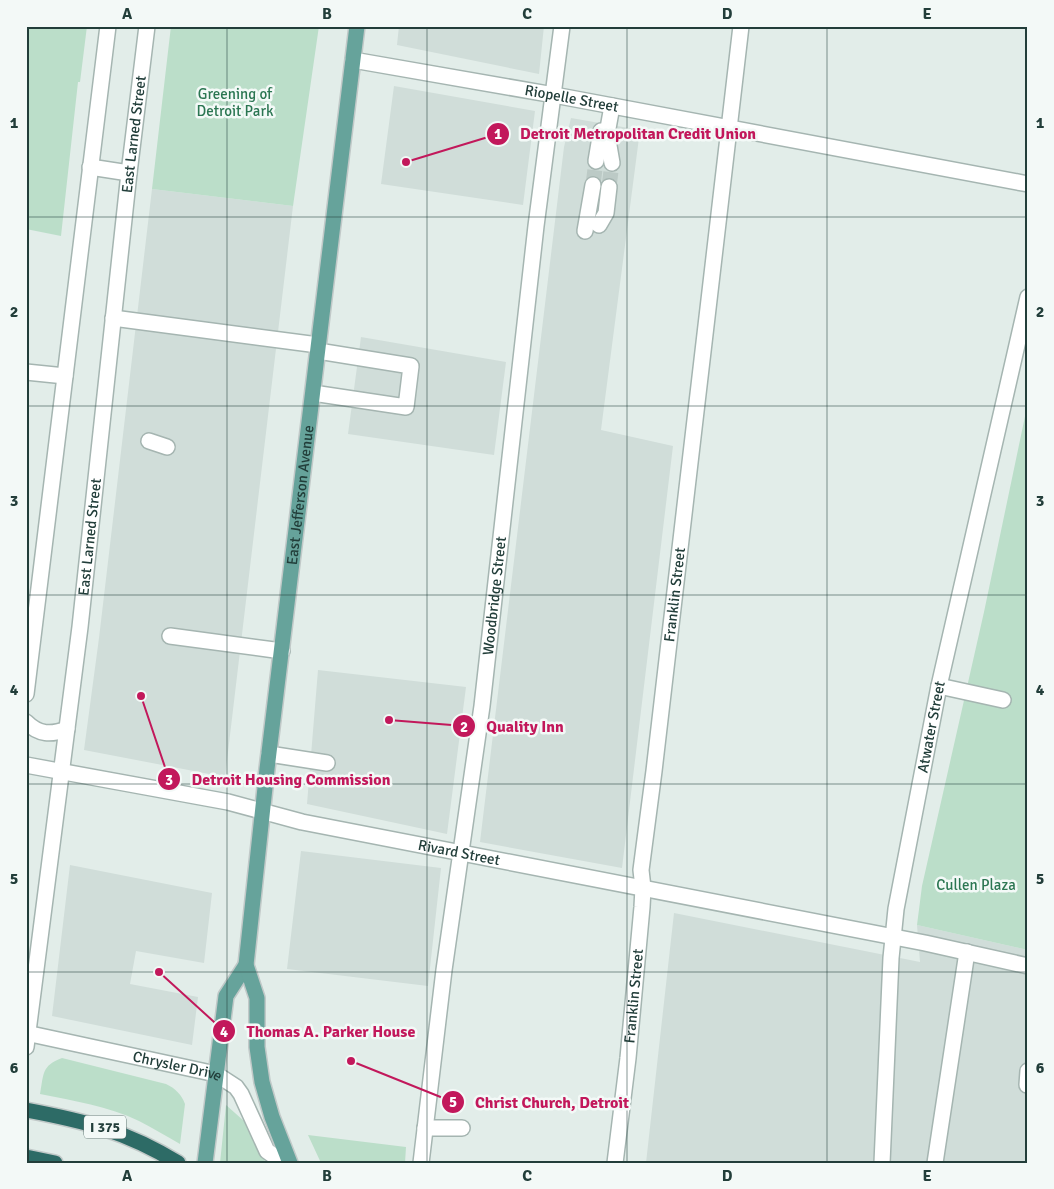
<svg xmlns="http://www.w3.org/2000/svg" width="1054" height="1189" font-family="Signika,sans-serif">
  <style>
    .built { fill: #d0ddd9 }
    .green { fill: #bbdec9 }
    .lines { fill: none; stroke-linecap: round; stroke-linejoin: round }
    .minor-tunnel { stroke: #bccac6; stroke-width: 15; stroke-dasharray: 15 8; stroke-linecap: butt }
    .minor-casing { stroke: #a5b5b1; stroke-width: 18 }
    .major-casing { stroke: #c1c9c8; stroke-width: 18 }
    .highway-casing { stroke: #c1c9c8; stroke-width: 18 }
    .minor { stroke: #fff; stroke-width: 15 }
    .major { stroke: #66a39b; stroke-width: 15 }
    .highway { stroke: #2d6b66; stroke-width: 15 }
    .grid { fill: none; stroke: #223e3a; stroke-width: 1; stroke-opacity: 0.55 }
    .labels { text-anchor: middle; stroke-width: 5; stroke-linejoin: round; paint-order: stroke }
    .shield { fill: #f3f9f7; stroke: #617673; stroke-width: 1 }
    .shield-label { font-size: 14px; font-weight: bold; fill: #223e3a }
    .park-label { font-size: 15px; fill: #2b7652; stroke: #f3f9f7 }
    .street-label { font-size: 15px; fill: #223e3a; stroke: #f3f9f7 }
    .leader { fill: none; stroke: #c2185b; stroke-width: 2 }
    .callout-dot { fill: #c2185b; stroke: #f3f9f7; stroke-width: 2 }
    .mark-label { font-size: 15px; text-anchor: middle; font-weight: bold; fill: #fff }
    .callout-label { font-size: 16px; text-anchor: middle; font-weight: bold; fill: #c2185b; stroke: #f3f9f7; stroke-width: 5; stroke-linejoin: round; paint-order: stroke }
    .neatline { fill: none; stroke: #223e3a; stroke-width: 2 }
    .grid-label { font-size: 16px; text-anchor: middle; font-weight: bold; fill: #223e3a }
  </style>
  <rect width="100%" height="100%" fill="#e2ede9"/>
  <path class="built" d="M399,26H544L539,74L397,45Z
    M394,86L535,111L523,205L381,184Z
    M571,118L640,130L601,430L673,446L622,868L480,842L564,147Z
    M152,189L293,206L225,777L84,750L99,638Z
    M361,337L506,362L494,455L348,434Z
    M318,670L466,687L447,834L307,804Z
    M301,851L441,868L428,986L287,969Z
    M70,865L212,893L204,963L136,951L130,984L198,997L192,1045L52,1016Z
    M674,913L920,962L917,925L1028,950V1163H646Z"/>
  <path class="green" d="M26,26H87L80,82H78L61,236L26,229Z
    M171,26H319L293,206L152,189Z
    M1028,402V950L917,925L922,886L984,612Z
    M62,1058L166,1084C175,1088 182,1095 185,1104L180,1144C166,1136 153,1128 139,1121C108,1106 74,1101 40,1094C44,1074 41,1066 62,1058Z
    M226,1105L244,1121L266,1163H220Z
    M308,1135L406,1147L405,1163H321Z"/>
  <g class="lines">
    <path class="minor-tunnel" d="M593,185L596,161
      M609,187L612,163"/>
    <g class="minor-casing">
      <g id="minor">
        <path id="s1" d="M353,60L554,95L1028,184"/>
        <path d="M612,106L607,134L612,163"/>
        <path d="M596,161L601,131"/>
        <path d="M90,167L129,173"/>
        <path d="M599,225L606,213L609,187"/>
        <path d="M585,231L593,185"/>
        <path d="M113,318L318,345"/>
        <path d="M26,372L65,376"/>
        <path d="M313,393L406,407L411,366L318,351"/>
        <path d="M149,441L167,447"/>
        <path d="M170,636L282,651"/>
        <path d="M939,686L1003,700"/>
        <path d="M26,694L108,26"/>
        <path d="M26,722C39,735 51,735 67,729"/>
        <path d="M269,754L327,763"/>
        <path id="s2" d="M26,765L228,802L302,822L925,943L1028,966"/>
        <path id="s3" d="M26,1033L216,1074L236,1087L241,1094L267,1151L284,1163"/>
        <path id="s4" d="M26,1047L80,627L129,173L147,26"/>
        <path d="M1027,1085L1028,1071"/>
        <path d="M425,1128H462"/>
        <path id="s5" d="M421,1163L444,970L482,706L536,226L562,26"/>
        <path id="s6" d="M615,1163L628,1058L642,907L643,888L641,870L654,771L741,26"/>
        <path id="s7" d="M882,1163L891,958L896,909L939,686L1028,297"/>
        <path d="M935,1163L967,952"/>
      </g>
    </g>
    <g class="major-casing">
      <g id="major">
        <path d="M205,1163L226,996L246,965"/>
        <path id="s8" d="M290,1163L272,1117L262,1082L257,1047V998L246,965L267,769L357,26"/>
      </g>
    </g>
    <g class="highway-casing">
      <path id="highway" d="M26,1110C85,1121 126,1131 178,1163
        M26,1157L55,1163"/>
    </g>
    <use href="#minor" class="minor"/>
    <use href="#major" class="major"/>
    <use href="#highway" class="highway"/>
  </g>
  <path class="grid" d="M227,26V1163M427,26V1163M627,26V1163M827,26V1163M26,217H1028M26,406H1028M26,595H1028M26,784H1028M26,972H1028"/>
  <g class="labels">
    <rect class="shield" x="84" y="1115.5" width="42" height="23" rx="4"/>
    <g class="shield-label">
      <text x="105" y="1132">I 375</text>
    </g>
    <g class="park-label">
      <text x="235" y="99">Greening of<tspan x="235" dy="17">Detroit Park</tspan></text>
      <text x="976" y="890">Cullen Plaza</text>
    </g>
    <g class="street-label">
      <text dy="5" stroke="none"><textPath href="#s1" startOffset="222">Riopelle Street</textPath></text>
      <text dy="5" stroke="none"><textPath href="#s4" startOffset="919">East Larned Street</textPath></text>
      <text dy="5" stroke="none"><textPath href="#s8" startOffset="678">East Jefferson Avenue</textPath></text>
      <text dy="5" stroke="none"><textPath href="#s4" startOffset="514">East Larned Street</textPath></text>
      <text dy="5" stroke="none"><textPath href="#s6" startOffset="572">Franklin Street</textPath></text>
      <text dy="5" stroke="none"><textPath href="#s5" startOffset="572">Woodbridge Street</textPath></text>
      <text dy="5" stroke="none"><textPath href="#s7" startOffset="440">Atwater Street</textPath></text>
      <text dy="5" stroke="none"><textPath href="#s2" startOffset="442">Rivard Street</textPath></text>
      <text dy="5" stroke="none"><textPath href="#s6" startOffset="168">Franklin Street</textPath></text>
      <text dy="5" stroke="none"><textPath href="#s3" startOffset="155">Chrysler Drive</textPath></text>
    </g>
  </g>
  <path class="leader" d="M406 162L498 134M389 720L464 726M141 696L169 779M159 972L224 1031M351 1061L453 1102"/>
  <g class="callout-dot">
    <circle cx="406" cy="162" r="5"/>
    <circle cx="389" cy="720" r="5"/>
    <circle cx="141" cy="696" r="5"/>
    <circle cx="159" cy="972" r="5"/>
    <circle cx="351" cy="1061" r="5"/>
    <circle cx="498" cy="134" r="12"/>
    <circle cx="464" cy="726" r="12"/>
    <circle cx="169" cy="779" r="12"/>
    <circle cx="224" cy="1031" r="12"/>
    <circle cx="453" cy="1102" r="12"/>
  </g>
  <g class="mark-label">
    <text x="498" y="139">1</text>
    <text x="464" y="732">2</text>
    <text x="169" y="785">3</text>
    <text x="224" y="1037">4</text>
    <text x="453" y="1107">5</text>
  </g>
  <g class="callout-label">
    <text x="638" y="139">Detroit Metropolitan Credit Union</text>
    <text x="525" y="732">Quality Inn</text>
    <text x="291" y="785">Detroit Housing Commission</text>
    <text x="331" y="1037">Thomas A. Parker House</text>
    <text x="552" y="1108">Christ Church, Detroit</text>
  </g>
  <rect width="1054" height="1189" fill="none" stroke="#f3f9f7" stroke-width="55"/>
  <rect x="28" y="28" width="998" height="1134" class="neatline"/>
  <g class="grid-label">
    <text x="127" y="19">A</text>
    <text x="327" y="19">B</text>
    <text x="527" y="19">C</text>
    <text x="727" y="19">D</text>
    <text x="927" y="19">E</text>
    <text x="14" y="128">1</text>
    <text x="1040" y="128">1</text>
    <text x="14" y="317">2</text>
    <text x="1040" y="317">2</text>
    <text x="14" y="506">3</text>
    <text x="1040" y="506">3</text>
    <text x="14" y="695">4</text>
    <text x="1040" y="695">4</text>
    <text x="14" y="884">5</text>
    <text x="1040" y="884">5</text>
    <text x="14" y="1073">6</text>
    <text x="1040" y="1073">6</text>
    <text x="127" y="1181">A</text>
    <text x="327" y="1181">B</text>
    <text x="527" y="1181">C</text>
    <text x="727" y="1181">D</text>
    <text x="927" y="1181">E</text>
  </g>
</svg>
